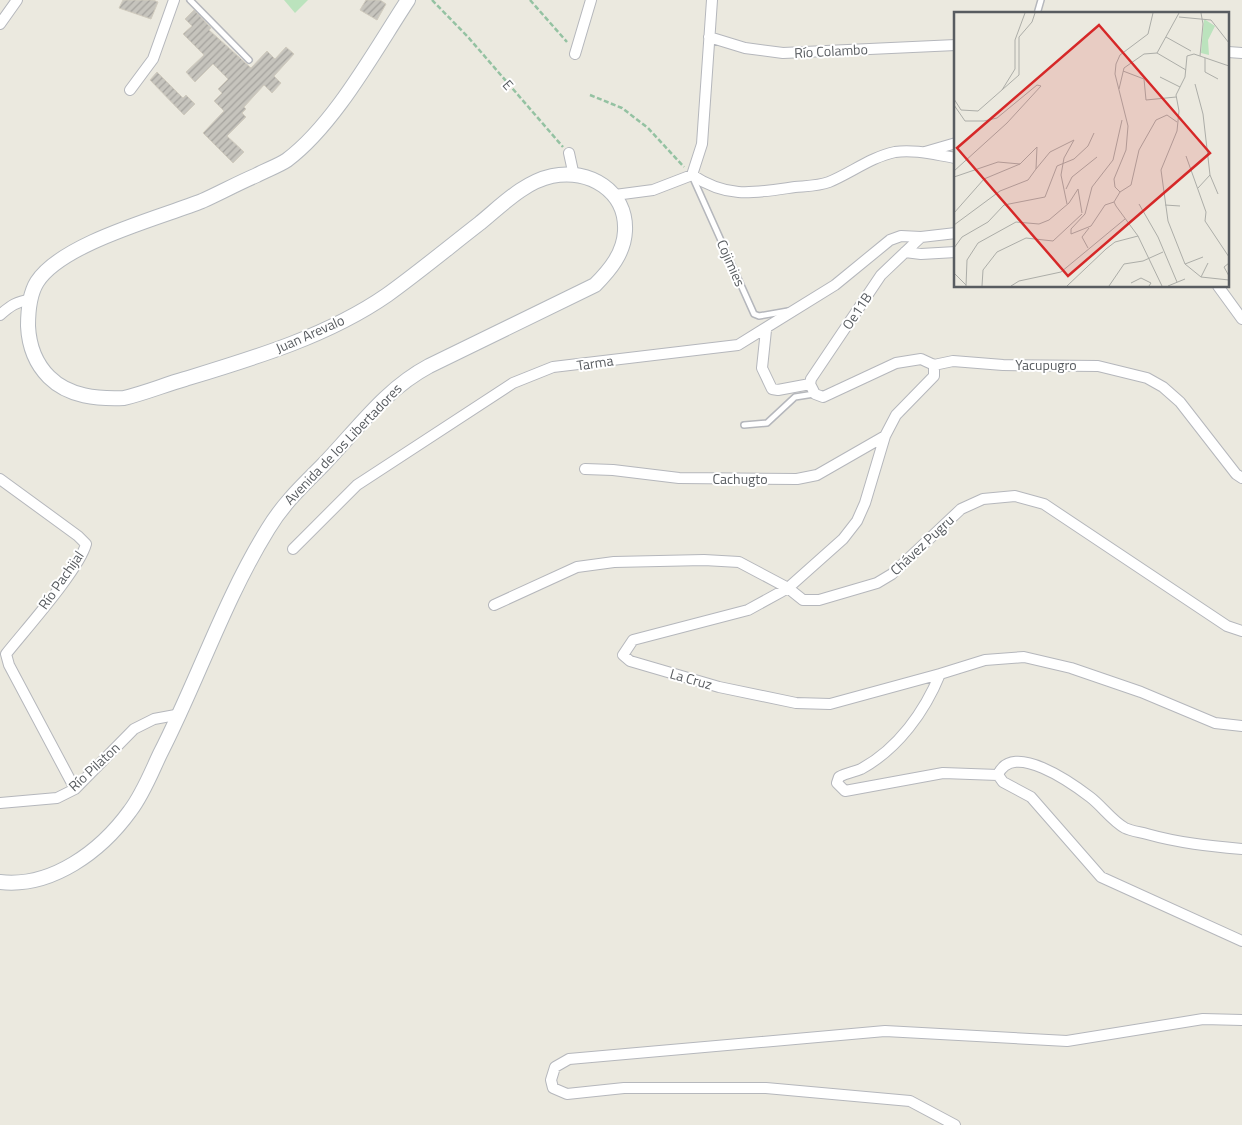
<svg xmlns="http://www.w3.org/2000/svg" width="1242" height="1125" font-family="'Titillium Web',sans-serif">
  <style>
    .garden { fill: #bbe3bd }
    .building { fill: url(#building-hatch); stroke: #d0cbbe }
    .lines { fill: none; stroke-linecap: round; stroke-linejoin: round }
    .lane-casing { stroke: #b5b7bc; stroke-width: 8 }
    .street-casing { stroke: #b5b7bc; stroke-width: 12 }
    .secondary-casing { stroke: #b5b9be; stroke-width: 16 }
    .path { stroke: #94c2a2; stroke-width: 2.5; stroke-dasharray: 5 2.5; stroke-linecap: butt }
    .lane { stroke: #fff; stroke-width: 5 }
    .street { stroke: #fff; stroke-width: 10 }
    .secondary { stroke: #fff; stroke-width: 14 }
    .labels { text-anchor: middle; stroke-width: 4; stroke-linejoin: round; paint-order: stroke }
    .street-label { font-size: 14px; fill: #585c60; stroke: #fff }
    .inset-road { fill: none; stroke: #acada8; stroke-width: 1 }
    .view { fill: #d62828; fill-opacity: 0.15; stroke: #d62828; stroke-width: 2.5 }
    .inset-edge { fill: none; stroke: #585c60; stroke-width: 2.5 }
  </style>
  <defs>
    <pattern id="building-hatch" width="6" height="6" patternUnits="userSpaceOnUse" patternTransform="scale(1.25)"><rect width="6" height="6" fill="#c6c4bd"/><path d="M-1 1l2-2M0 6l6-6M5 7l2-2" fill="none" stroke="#a4a29d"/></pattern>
  </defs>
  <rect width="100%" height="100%" fill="#ebe9df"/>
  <path class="garden" d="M284,0H308L295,13Z"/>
  <path class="building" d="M123,0H153L158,2L151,19L119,8Z
    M366,0H380L386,4L377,20L360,10Z
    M194,10L211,28L209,30L251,68L267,51L275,59L286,47L294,54L274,76L281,83L272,93L264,85L244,107L246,109L242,113L246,117L227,136L244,152L233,163L203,133L224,111L214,101L222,93L218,89L228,79L213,64L195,82L186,72L204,55L183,34L192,26L185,19Z
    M157,72L183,98L186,95L195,104L184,115L150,80Z"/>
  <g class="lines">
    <g class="lane-casing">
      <path id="lane" d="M190,0L249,60
        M1037,14L1041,0
        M693,178L754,314L759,316L788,311
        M744,425L767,423L795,397L814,394"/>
    </g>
    <g class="street-casing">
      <path id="street" d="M0,24L17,0
        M709,37L745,48L783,53L956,45
        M1228,52L1242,53
        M575,54L591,0
        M130,90L153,59L174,0
        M925,152L956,143
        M569,153L574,176
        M692,175C728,199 754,193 795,187C805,186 819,186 829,182C851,173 871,157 895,152C915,149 936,155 956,158
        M615,195L653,190L692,175L702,144L712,0
        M921,237L881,275L811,379L810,384L815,394L823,397L896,363L921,359L934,365L953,361L1003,365L1098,366L1147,378L1163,387L1180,402L1236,474L1242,478
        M905,252L921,254L956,252
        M1218,286L1242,319
        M0,315C10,306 17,301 30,300
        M766,330L762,368L772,389L778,390L810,384
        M934,365V376L896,415L885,436L865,503L857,521L843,539L788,588L748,610L633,640L623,655L630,661L719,687L796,703L830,704L940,674
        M585,469L613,470L679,478L797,479L817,475L885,436
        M0,479L78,536L86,544C79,570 25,630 6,654L9,665L75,789
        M293,549L357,485L513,383L553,367L738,345L835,285L890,240L901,236L921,237L956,233
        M494,605L577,567L614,562L704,560L739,562L788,588L803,600H819L877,583L892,574L961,509L983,499L1015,496L1044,504L1227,626L1242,631
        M998,775L943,773L845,791L837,783L839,777C846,773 854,772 861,769C898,749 925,711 940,674L985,660L1024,657L1071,668L1141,692L1215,723L1242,726
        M0,803L57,798L75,789L134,729L154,719L181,714
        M1242,849C1209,846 1179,843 1147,834C1140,832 1131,831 1125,828C1112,821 1102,806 1090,797C1073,784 1012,740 998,775L1003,782L1031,797L1101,877L1242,941
        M955,1125L910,1101L766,1088H624L567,1094L553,1088L551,1080L555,1067L569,1059L885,1031L1067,1041L1203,1019L1242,1020"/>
    </g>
    <g class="secondary-casing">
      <path id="secondary" d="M0,882C52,888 101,851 130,811C143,794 151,773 160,754C198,680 224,600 268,529C283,504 302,486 322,466C357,430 384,390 429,366L595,285C610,270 624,253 625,231C627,191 589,168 552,176C524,182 502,205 480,223C449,247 419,272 387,295C328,336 254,358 185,379C164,385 145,393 124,398C98,399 69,397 49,377C35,363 29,346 28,326C28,311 29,295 37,282C62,243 159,218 202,201C220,193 238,183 257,175C266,170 278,166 287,160C335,124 375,50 408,0"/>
    </g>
    <path class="path" d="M432,0L468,37L563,147
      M530,0L567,42
      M590,95L622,108L648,128L684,167"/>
    <use href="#lane" class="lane"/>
    <use href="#street" class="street"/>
    <use href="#secondary" class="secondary"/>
  </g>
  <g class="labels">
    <g class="street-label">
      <text transform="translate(831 51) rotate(-3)" y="5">Río Colambo</text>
      <text transform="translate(508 85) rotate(49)" y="5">E</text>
      <text transform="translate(731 263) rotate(66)" y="5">Cojimies</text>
      <text transform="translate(857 311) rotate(-56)" y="5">Oe11B</text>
      <text transform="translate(310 334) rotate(-24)" y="5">Juan Arevalo</text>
      <text transform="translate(595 363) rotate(-8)" y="5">Tarma</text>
      <text x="1046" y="370">Yacupugro</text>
      <text transform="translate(343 444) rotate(-46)" y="5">Avenida de los Libertadores</text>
      <text x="740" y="484">Cachugto</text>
      <text transform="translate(922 545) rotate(-43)" y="5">Chávez Pugru</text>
      <text transform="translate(61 580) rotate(-55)" y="5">Río Pachijal</text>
      <text transform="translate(691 679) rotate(16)" y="5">La Cruz</text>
      <text transform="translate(94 767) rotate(-43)" y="5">Río Pilaton</text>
    </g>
  </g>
  <g transform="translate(954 12)">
    <rect width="275" height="275" fill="#ebe9df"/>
    <path d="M250,7L261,14L254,28L255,43L247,41Z" fill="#bbe3bd"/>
    <path class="inset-road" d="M225,5L257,8L275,31M212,25L237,39M203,41L225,1M246,44L249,12L247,1M251,46V60L264,67M275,54L240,42L233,44L231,65L222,83L225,99L223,119L207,158L214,209L231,252L247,265L275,268M169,59L190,67L192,88L222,85M206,65L226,75M241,72L249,102L256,163L244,176M165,77L170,56L190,42L203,41L232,58M48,78L61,57V28L71,1M0,87L7,98L24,99L65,63V25L78,10L81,1M0,93L11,109H30L43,106L83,73L87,74L53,111L0,159M232,144L252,200L251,209L275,245M82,157L96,140L120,128L110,146L107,163L113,192M256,163L264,182M0,165L44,150L66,152L30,167L0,201M112,177L118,165L143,145M124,177L128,201M166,180L161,175L160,167L172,138L174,114L161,62L162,52L166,43L194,22L199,1M166,180L160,190L162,194L184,224L208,274M166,180L177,173L185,138L202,108L213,103L223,110M160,190L151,193L137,214L117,222V217L131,202L138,175L159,148L168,108M185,192L204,225L223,270M211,193L226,194M0,213L46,179L74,168L82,157L83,135L66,152M0,236L8,225L34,210L50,193L91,185L103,154L120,147L134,134L140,121M134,236L128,225L135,216M275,251L270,255L275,264M231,252L249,245M0,261L12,273M247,265L254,251M177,271L187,266L197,271L195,274M12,274L13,248L24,231L62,210L85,212L95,208L115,191L124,177M28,274L29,258L43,240L72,226L99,229L128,202M57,274L65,269L107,260L171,207M113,274L152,237L161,230L184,224M155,274L170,252L189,249L209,240M214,274L231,267"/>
    <path class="view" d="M145,13L256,141L114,264L3,136Z"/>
    <rect width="275" height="275" class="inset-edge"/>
  </g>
</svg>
